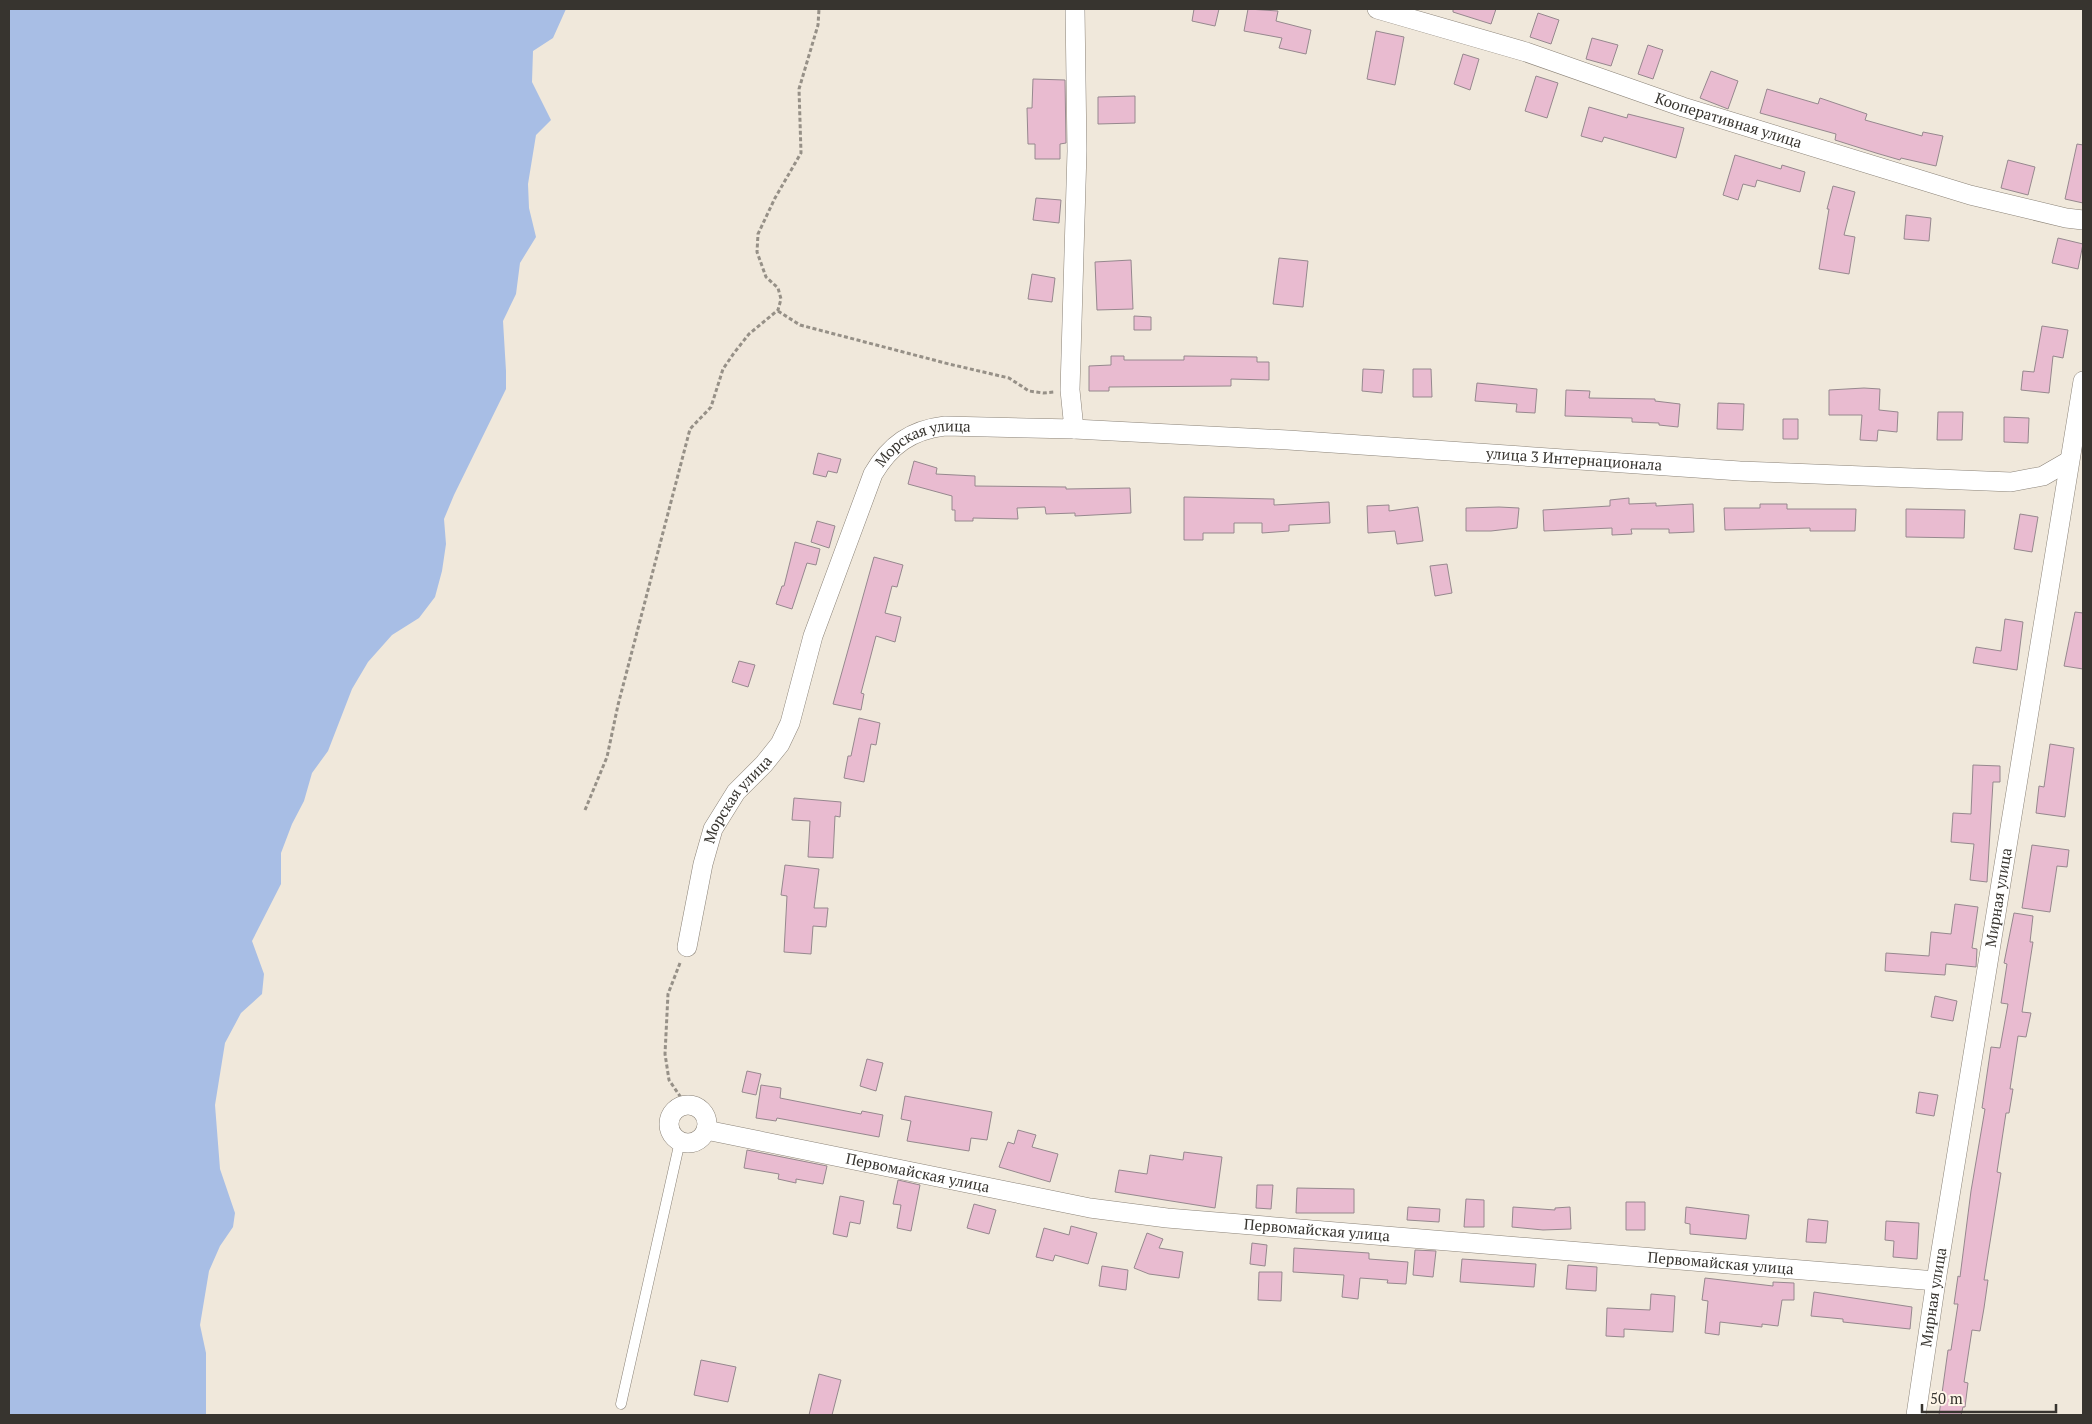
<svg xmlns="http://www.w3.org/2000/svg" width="2092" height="1424" font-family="'PT Serif',serif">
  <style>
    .water { fill: #a8bee5 }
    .building { fill: #e9bbd0; stroke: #96888e }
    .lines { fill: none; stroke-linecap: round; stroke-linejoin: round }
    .service-casing { stroke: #8b8378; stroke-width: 11 }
    .minor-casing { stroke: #8b8378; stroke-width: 20 }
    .path { stroke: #969087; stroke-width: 3; stroke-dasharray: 4 2.5; stroke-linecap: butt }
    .service { stroke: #fff; stroke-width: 10 }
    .minor { stroke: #fff; stroke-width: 19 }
    .labels { text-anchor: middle; stroke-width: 5; stroke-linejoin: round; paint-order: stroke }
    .street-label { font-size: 15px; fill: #37342f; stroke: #fef5e8 }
  </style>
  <rect width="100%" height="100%" fill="#f0e8db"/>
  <path class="water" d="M9,9H566L553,38L533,51L532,82L551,120L536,135L528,184L529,208L536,237L520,263L516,294L503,321L506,371V389L454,495L444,519L446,544L442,571L435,597L419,618L392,635L368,662L352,689L328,751L312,773L304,801L292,824L281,853V884L252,941L264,974L262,994L241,1013L225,1043L215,1105L220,1169L235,1213L233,1227L220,1246L209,1271L200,1325L206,1353V1415H9Z"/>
  <path class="building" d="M1194,9H1219L1215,26L1192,21Z
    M1248,9L1278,11L1276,21L1311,30L1306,54L1279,48L1282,38L1244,31Z
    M1453,9H1496L1491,24L1453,12Z
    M1538,13L1559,20L1551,44L1530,37Z
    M1376,31L1404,37L1395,85L1367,79Z
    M1592,38L1618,45L1611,66L1586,59Z
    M1648,45L1663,50L1653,79L1638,74Z
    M1463,54L1479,59L1470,90L1454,84Z
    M1711,71L1738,81L1728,109L1700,98Z
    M1536,76L1558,83L1547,118L1525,111Z
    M1033,79L1065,80L1066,143L1060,144V159H1035V144H1028L1027,108H1032Z
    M1767,89L1818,104L1820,98L1867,114L1865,120L1922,136L1923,132L1943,136L1936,166L1901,158L1900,160L1876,153L1835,140L1836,134L1760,113Z
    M1135,96V123L1098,124V97Z
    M1589,107L1627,118L1628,114L1684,128L1676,158L1604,137L1602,142L1581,136Z
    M2077,144L2083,145V203L2065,199Z
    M1735,155L1781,169L1782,165L1805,172L1800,192L1757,180L1755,187L1743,184L1738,200L1723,195Z
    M2008,160L2035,167L2028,195L2001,188Z
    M1833,186L1855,192L1844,235L1855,237L1849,274L1819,269L1829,209H1827Z
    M1036,198L1061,200L1059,223L1033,220Z
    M1906,215L1931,218L1929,241L1904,239Z
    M2058,238L2083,244L2078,269L2052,263Z
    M1279,258L1308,261L1303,307L1273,304Z
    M1131,260L1133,309L1097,310L1095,262Z
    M1032,274L1055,278L1052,302L1028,299Z
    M1134,316L1151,317V330H1134Z
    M2042,326L2068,330L2063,358L2053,356L2049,393L2021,390L2023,371L2034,372Z
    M1111,356H1124V360H1184V356L1257,357V362H1269V380L1231,379V386L1109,387V391H1089V366L1111,365Z
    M1363,369L1384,370L1382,393L1362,391Z
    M1413,369H1431L1432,397H1413Z
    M1477,383L1537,389L1535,413L1516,412L1517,404L1475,401Z
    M1864,388L1880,389L1879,410L1898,412L1897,432L1878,430L1877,441L1860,440L1862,415H1829V390Z
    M1566,390L1590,391L1589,398L1655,399V401L1680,404L1678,427L1659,425V423L1632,422V418L1565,416Z
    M1718,403L1744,404L1743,430L1717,429Z
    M1938,412H1963L1962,440H1937Z
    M2004,417L2029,418L2028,443L2004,442Z
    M1783,419H1798V439H1783Z
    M818,453L841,459L837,473L828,471L826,477L813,474Z
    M914,461L937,468L936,474L975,476V486L1066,487V489L1130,488L1131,513L1075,516V513L1046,514L1045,507L1017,508L1018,519L973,518V521H955V510H952V496L908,484Z
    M1184,497L1274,499V505L1329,502L1330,523L1289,525V531L1262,533V523H1234V533H1203V540H1184Z
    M1629,498V504L1656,503V506L1693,504L1694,532L1669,533V529H1631L1632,534L1612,535V528L1544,531L1543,510L1610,506V500Z
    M1760,504H1787V509H1856L1855,531H1810V528L1725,530L1724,508H1760Z
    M1389,505V511L1418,507L1423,541L1397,544L1395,531L1368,533L1367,506Z
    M1499,507L1519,508L1517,528L1491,531H1466V508Z
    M1906,509L1965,510L1964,538L1906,537Z
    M2020,514L2038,517L2032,552L2014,549Z
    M817,521L835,526L829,548L811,542Z
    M795,542L820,549L816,565L807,563L792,609L776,604L782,586H784Z
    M874,557L903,565L897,587L892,586L885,613L901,617L895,642L876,636L861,693L864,694L861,710L833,704Z
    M1447,564L1452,593L1435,596L1430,566Z
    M2075,612L2083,613V669L2064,666Z
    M2005,619L2023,622L2017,670L1973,663L1976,647L2001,651Z
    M739,661L755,665L748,687L732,682Z
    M859,718L880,723L876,745L871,744L864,782L844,778L848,756H851Z
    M2050,744L2074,748L2065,817L2036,813L2039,786L2044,787Z
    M1973,765L2000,766V782H1993L1987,882L1970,880L1974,844L1951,842L1953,813L1971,814Z
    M794,798L841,802L840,817L835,816L833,858L808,857L810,821L792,820Z
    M2032,845L2069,850L2067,867L2057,866L2050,912L2022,908Z
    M785,865L819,869L814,908H828L826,927L813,926L811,954L784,952L787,896L781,895Z
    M1955,904L1978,907L1972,948L1977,949L1976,967L1946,964L1945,975L1885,971L1886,953L1929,956L1931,932L1951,934Z
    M2014,913L2033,916L2030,942H2033L2022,1012L2031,1013L2026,1037L2018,1036L2010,1089H2013L2009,1113H2006L1997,1172L2001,1173L1984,1280H1988L1984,1308L1980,1331L1972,1330L1964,1382L1968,1383L1965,1407H1963L1961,1415H1939L1948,1350H1951L1958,1304H1954L1958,1276L1960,1277L1971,1191L1985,1109L1982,1108L1991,1047L2000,1048L2008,1004L2001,1003L2007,964L2004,963Z
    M1935,996L1957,1001L1953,1021L1931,1017Z
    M867,1059L883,1063L876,1091L860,1086Z
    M747,1071L761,1074L756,1095L742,1092Z
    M761,1085L781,1088L780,1098L861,1114L862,1111L883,1115L879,1137L777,1118L776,1121L756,1118Z
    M1919,1092L1938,1095L1934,1116L1916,1113Z
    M905,1096L992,1112L987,1140L971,1138L969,1151L907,1141L911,1121L901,1119Z
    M1018,1130L1036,1135L1032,1147L1058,1154L1050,1182L999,1167L1008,1142L1014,1144Z
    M747,1150L827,1166L823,1184L796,1179V1183L778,1179L779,1174L744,1168Z
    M1184,1152L1222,1157L1215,1208L1115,1192L1119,1170L1147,1174L1150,1155L1183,1160Z
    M898,1180L920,1185L911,1231L897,1228L901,1205L893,1204Z
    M1257,1185H1273L1271,1209L1256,1208Z
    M1297,1188L1354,1189V1213H1296Z
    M840,1196L864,1201L860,1224L850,1222L847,1237L833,1234Z
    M1466,1199L1484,1200V1227H1464Z
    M1626,1202H1645V1230H1626Z
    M974,1204L996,1210L989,1234L967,1228Z
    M1408,1207L1440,1209L1439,1222L1407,1220Z
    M1513,1207L1555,1210V1208L1570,1207L1571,1229L1543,1230L1512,1227Z
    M1686,1207L1749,1215L1746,1239L1690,1234V1224L1685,1223Z
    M1808,1219L1828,1221L1826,1243L1806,1242Z
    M1886,1221L1919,1223L1917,1259L1893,1257L1894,1241L1885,1240Z
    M1071,1226L1097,1233L1088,1264L1055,1255L1053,1261L1036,1257L1044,1228L1069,1235Z
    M1147,1233L1163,1239L1159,1248L1183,1252L1179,1278L1149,1274L1134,1268Z
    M1252,1243L1267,1245L1265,1266L1250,1264Z
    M1294,1248L1369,1253V1259L1408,1262L1406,1284L1387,1283L1388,1280L1360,1278L1358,1299L1342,1297L1344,1275L1293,1272Z
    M1415,1250L1436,1251L1433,1277L1413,1275Z
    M1462,1259L1536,1264L1534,1287L1460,1282Z
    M1568,1265L1597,1267L1596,1291L1566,1289Z
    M1102,1266L1128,1270L1126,1290L1099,1286Z
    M1259,1272H1282L1281,1301L1258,1300Z
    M1705,1278L1773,1286V1282L1794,1283V1300H1782L1778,1326L1762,1324V1327L1720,1322L1719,1335L1705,1333L1708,1301L1702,1300Z
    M1814,1292L1912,1307L1910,1329L1843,1322V1319L1811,1316Z
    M1651,1294L1675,1296L1673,1332L1624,1329V1337L1606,1336L1607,1308L1650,1310Z
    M701,1360L736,1367L728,1402L694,1395Z
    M819,1374L841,1380L832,1415H809Z"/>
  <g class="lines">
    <g class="service-casing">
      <path id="service" d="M621,1404L680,1141"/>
    </g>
    <g class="minor-casing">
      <g id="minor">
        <path id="s1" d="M1377,9L1526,52L1683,107L1970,195L2066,218L2083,220"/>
        <path id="s2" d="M1074,429L1288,440L1740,471L2011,482L2043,476L2069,461"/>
        <path id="s3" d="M687,947L703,864L713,829L736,792L764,764L780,744L790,723L813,636L873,474C890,445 911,430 945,426L1074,429L1070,390L1077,151L1075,9"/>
        <circle cx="688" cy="1124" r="19"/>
        <path id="s4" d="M706,1130L1090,1208L1167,1218L1936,1281"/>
        <path id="s5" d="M1916,1415L1936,1281L2083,381"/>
      </g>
    </g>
    <path class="path" d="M778,311L800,325L949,364L1009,378L1029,391L1043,393L1054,392
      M585,810L607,757L618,705L690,429L711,407L723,369L734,353L749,334L778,310L781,299L778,288L766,277L757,252L758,234L775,198L801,153L799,89L818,25L819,9
      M680,963L668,994L665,1054L669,1080L686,1105"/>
    <use href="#service" class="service"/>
    <use href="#minor" class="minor"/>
  </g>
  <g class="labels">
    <g class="street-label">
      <text dy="5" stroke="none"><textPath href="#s1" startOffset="369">Кооперативная улица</textPath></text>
      <text dy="5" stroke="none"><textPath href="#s3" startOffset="579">Морская улица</textPath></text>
      <text dy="5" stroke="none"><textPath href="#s2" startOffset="501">улица 3 Интернационала</textPath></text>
      <text dy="5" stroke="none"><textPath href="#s3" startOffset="159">Морская улица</textPath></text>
      <text dy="5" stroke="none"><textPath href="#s5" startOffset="524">Мирная улица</textPath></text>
      <text dy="5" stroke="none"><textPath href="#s4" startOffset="216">Первомайская улица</textPath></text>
      <text dy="5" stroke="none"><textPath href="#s4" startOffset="620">Первомайская улица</textPath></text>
      <text dy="5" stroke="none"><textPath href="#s4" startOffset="1025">Первомайская улица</textPath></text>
      <text dy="5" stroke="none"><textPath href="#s5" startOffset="119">Мирная улица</textPath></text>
    </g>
  </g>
  <rect width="2092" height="1424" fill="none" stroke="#37342f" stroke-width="20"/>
  <path d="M1922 1404v8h134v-8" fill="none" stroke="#37342f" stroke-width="2.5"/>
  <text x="1930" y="1404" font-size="15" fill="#37342f" stroke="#fef5e8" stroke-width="4" paint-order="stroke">50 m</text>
</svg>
